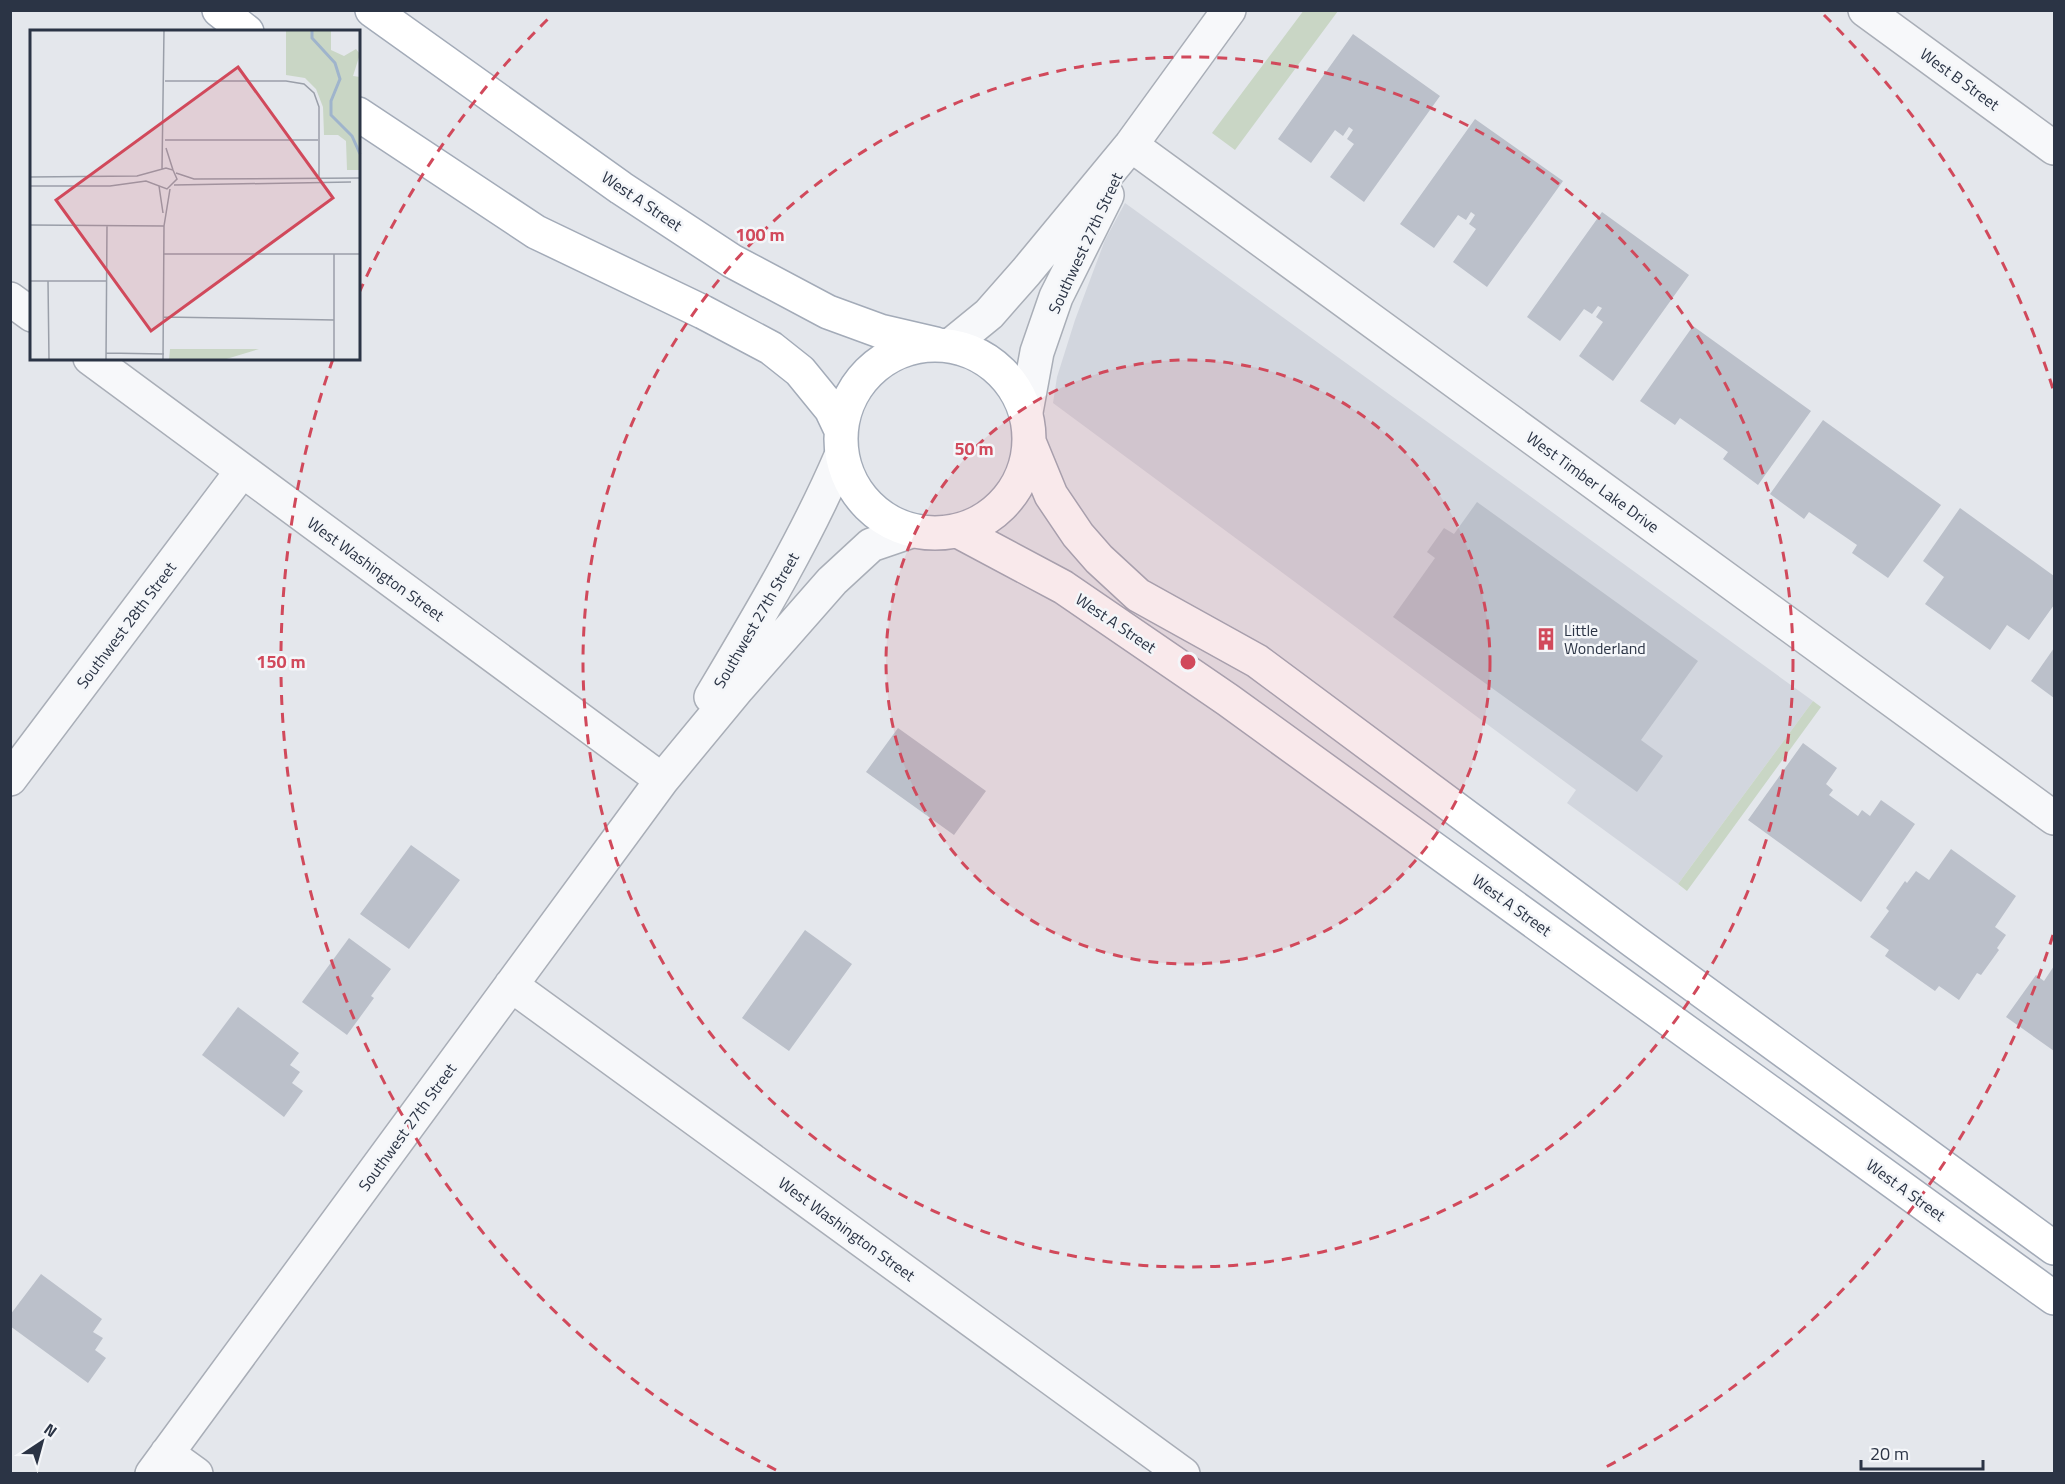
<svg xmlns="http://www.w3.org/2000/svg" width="2065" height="1484" font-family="'Titillium Web',sans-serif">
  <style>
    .built { fill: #d2d6de }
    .green { fill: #c9d6c5 }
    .building { fill: #bbc0ca }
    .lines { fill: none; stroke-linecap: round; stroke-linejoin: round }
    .minor-casing { stroke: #a9aeb7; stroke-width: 36 }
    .major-casing { stroke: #a3abb8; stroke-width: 36 }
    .minor { stroke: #f7f8fa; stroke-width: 33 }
    .major { stroke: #fff; stroke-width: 33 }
    .ring { fill: none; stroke: #d1495b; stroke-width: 3; stroke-dasharray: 10 8 }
    .labels { text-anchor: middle; stroke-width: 5; stroke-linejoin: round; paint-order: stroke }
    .street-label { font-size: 16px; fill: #2b3445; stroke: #f4f6f9 }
    .poi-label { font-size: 16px; fill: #2b3445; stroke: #f4f6f9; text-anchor: start }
    .inset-river { fill: none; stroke: #9fb4cc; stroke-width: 3 }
    .inset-road { fill: none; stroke: #9a9fa9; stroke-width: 1.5 }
    .view { fill: #d1495b; fill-opacity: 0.15; stroke: #d1495b; stroke-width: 3 }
    .inset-edge { fill: none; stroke: #2b3445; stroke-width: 3 }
    .centre { fill: #d1495b; stroke: #f4f6f9; stroke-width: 3 }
    .ring-label { font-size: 18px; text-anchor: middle; font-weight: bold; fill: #d1495b; stroke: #f4f6f9; stroke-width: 5; stroke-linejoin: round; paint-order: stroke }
  </style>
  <rect width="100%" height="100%" fill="#e4e7ec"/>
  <path class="built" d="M1125,203L1813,701L1678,884L1567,803L1576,790L1053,403L1057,377L1075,320L1105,240Z"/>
  <path class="green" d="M1304,10L1338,11L1235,150L1212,133Z
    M1813,701L1821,707L1687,891L1678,884Z"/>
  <path class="building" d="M1353,34L1440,96L1364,202L1330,177L1354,144L1347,139L1353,130L1349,127L1343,136L1335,130L1311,163L1278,139Z
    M1475,119L1563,181L1487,287L1453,262L1476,229L1469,224L1475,215L1471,212L1466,220L1458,215L1434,248L1400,224Z
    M1602,212L1689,275L1613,381L1579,356L1603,322L1596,317L1602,308L1598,306L1592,314L1584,309L1560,341L1527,317Z
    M1693,326L1811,411L1758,485L1723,459L1728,452L1680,418L1675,425L1640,401Z
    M1823,420L1941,505L1888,578L1852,553L1857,545L1809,512L1804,519L1770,494Z
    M1477,502L1698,661L1641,740L1663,756L1637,792L1393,617L1435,558L1427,552L1444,528L1454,534Z
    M1960,508L2054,576V605L2029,640L2007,625L1990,650L1925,604L1944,577L1923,561Z
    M2054,648V698L2031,681Z
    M898,728L986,791L954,835L866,772Z
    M1803,743L1837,768L1826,784L1833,790L1829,795L1858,816L1862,810L1870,816L1881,800L1915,824L1861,902L1748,820Z
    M411,845L460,880L409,949L360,914Z
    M1951,849L2016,896L1995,927L2006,935L1997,948L1999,950L1981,975L1977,973L1959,1000L1939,986L1935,991L1885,956L1889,950L1870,937L1889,911L1886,908L1905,881L1907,883L1916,871L1929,880Z
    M805,930L852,964L789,1051L742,1018Z
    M349,938L391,969L371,996L374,998L347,1035L302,1002Z
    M2054,966V1051L2006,1017L2036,975L2044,981Z
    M238,1007L299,1053L290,1065L300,1072L292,1083L303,1091L284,1117L202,1055Z
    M41,1274L102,1319L93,1332L103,1338L95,1350L106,1358L88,1383L10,1326V1315Z"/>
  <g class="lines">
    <g class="minor-casing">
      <path id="minor" d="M1865,10L2054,148
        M1131,145L2054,818
        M10,299L32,315
        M951,345L989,314L1026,272L1131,145L1229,10
        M90,358L662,780
        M1026,412L1037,352L1056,297L1107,195
        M711,697C758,618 805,540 841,456
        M10,779L242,471
        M511,985L1183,1474
        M167,1453L196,1474
        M152,1474L662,780L738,688L832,581L871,545L912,531"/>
    </g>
    <g class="major-casing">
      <path id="major" d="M219,10L247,32
        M372,10L621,188L732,261L828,312L880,331L936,344
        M358,114L536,232L703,312L771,348L800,371L831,409L840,428
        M841 439a94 94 0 1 1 188 0a94 94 0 1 1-188 0Z
        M1030,444L1051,495L1078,535L1099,559L1138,595L1257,661L1635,942L2054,1248
        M958,531L1063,587L1228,700L2054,1298"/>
    </g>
    <use href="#minor" class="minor"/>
    <use href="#major" class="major"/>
  </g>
  <circle cx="1188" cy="662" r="302" fill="#d1495b" fill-opacity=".12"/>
  <g class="ring">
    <circle cx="1188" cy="662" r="302"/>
    <circle cx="1188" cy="662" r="605"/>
    <path d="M2053 935A907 907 0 0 1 1600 1470M776 1470A907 907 0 0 1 333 359M359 293A907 907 0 0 1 552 15M1824 15A907 907 0 0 1 2053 389"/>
  </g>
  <defs>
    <g id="building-bare" transform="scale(1.8)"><path d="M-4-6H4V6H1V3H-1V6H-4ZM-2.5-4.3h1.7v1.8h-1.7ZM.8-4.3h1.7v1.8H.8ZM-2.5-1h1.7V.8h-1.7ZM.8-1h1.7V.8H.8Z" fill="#d1495b" stroke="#f4f6f9" stroke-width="2.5" paint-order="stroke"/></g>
  </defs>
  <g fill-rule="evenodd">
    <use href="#building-bare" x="1546" y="639"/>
  </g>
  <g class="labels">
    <g class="street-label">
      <text transform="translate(1960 79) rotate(36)" y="6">West B Street</text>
      <text transform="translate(642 201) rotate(34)" y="6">West A Street</text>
      <text transform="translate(1085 243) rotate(-65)" y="6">Southwest 27th Street</text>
      <text transform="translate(1593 482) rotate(36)" y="6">West Timber Lake Drive</text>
      <text transform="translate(376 569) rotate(36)" y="6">West Washington Street</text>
      <text transform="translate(756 620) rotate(-60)" y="6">Southwest 27th Street</text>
      <text transform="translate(1116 623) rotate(34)" y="6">West A Street</text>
      <text transform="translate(126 625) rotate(-53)" y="6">Southwest 28th Street</text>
      <text transform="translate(1512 905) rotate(36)" y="6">West A Street</text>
      <text transform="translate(407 1127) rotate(-54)" y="6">Southwest 27th Street</text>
      <text transform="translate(1906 1190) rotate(36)" y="6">West A Street</text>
      <text transform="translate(847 1229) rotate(36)" y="6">West Washington Street</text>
    </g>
    <g class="poi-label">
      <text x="1564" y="636">Little<tspan x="1564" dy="18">Wonderland</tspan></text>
    </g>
  </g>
  <g transform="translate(30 30)">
    <rect width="330" height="330" fill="#e4e7ec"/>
    <path d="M256,0H301V20L314,26L326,19L330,24L323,46L330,47V140H317L316,111L308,105H294L293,77L286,59L275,48L256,45ZM140,319H229L193,330H139Z" fill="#c9d6c5"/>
    <path class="inset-river" d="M282,0V8L305,33L310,49L301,71V85L322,106L330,124"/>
    <path class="inset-road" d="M135,51H256L274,54L284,63L289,77V148M135,110H288M136,118L143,140M132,139L134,0M146,143L164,149L330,148M0,147L107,146L136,138L143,140L147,149L137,159L116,151L80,156H0M144,155L321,152M129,156L133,183M0,195L134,196M134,224H330M0,251H76M18,251L19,330M134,287L304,290M76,323L134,324M76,330L77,196M133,330L134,196L140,159M304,330V224"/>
    <path class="view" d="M208,37L303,168L121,301L26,170Z"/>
    <rect width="330" height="330" class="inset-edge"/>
  </g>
  <circle cx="1188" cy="662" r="9" class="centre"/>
  <g class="ring-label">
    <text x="760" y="241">100 m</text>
    <text x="974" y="455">50 m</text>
    <text x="281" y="668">150 m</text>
  </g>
  <rect width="2065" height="1484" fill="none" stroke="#2b3445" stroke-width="24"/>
  <g transform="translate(42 1442) rotate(36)" stroke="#f4f6f9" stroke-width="4.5" paint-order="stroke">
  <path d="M0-4.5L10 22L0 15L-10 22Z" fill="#2b3445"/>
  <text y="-9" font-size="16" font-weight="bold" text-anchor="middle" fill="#2b3445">N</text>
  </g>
  <path d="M1861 1460v9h122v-9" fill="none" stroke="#2b3445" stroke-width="3"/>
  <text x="1870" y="1460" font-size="18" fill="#2b3445" stroke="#f4f6f9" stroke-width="4.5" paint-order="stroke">20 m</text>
</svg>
